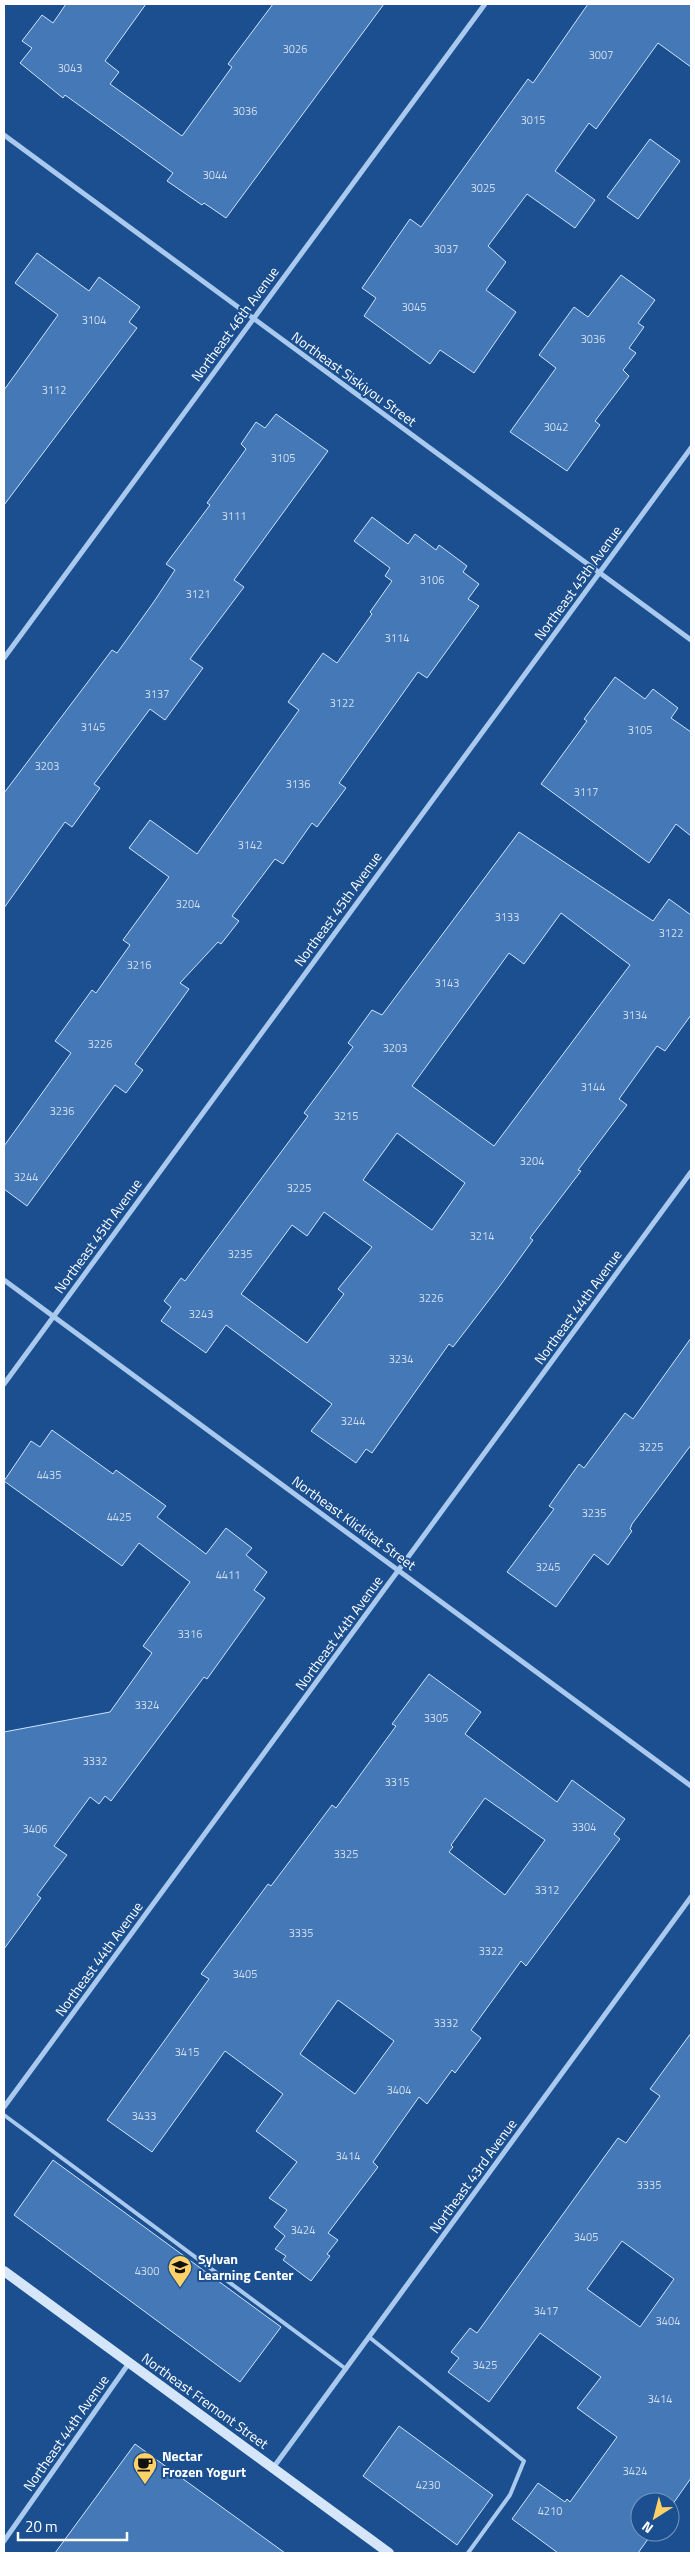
<svg xmlns="http://www.w3.org/2000/svg" width="695" height="2557" font-family="'Titillium Web',sans-serif">
  <style>
    .building { fill: #4478b7; stroke: #cfe3fa; fill-rule: evenodd }
    .lines { fill: none; stroke-linecap: round; stroke-linejoin: round }
    .service { stroke: #a9c9ee; stroke-width: 4 }
    .minor { stroke: #a9c9ee; stroke-width: 5 }
    .secondary { stroke: #d6e6fa; stroke-width: 10 }
    .labels { text-anchor: middle; stroke-width: 4; stroke-linejoin: round; paint-order: stroke }
    .number-label { font-size: 11px; fill: #d0dded }
    .street-label { font-size: 14px; fill: #fff; stroke: #1b4f8f }
    .poi-label { font-size: 14px; font-weight: bold; fill: #fff; stroke: #1b4f8f; text-anchor: start }
  </style>
  <rect width="100%" height="100%" fill="#1b4f8f"/>
  <path class="building" d="M66,4H146L105,61L119,72L110,84L182,136L232,67L228,64L273,4H384L226,218L204,203L202,205L167,181L173,173L65,95L63,98L20,63L32,48L22,41L42,15L53,23Z
    M588,4H691V67L658,43L596,129L589,123L555,171L595,200L575,228L527,194L488,246L506,262L486,290L516,312L474,373L440,350L430,364L364,316L376,298L362,288L410,219L421,227L528,79L533,83Z
    M650,139L680,161L638,219L607,197Z
    M37,253L89,291L99,277L140,307L129,322L137,328L4,505V390L58,315L15,283Z
    M621,275L655,300L638,323L644,327L629,348L636,353L623,370L629,376L595,421L600,425L567,471L510,432L556,368L539,355L574,307L588,317Z
    M276,414L328,451L234,580L244,587L190,659L203,668L165,720L150,709L94,784L100,788L72,827L65,822L4,908V793L112,650L117,653L153,603L175,570L166,564L210,505L207,503L246,449L241,444L256,422L265,428Z
    M372,517L408,544L415,534L436,550L439,545L467,566L463,572L479,584L468,599L479,606L427,678L418,672L339,783L346,788L317,827L312,823L283,864L275,859L232,916L239,921L221,944L218,942L180,983L189,989L135,1064L143,1070L126,1093L115,1085L27,1206L4,1189V1146L71,1053L55,1041L92,990L96,993L130,945L123,940L169,877L129,848L150,820L197,854L299,710L288,702L323,653L337,663L372,614L370,612L392,581L385,576L390,568L354,541Z
    M615,677L645,699L653,689L678,708L671,718L691,732V836L676,824L649,863L541,784L587,721L584,719Z
    M519,832L653,921L669,899L691,915V1015L665,1051L657,1046L619,1099L627,1105L578,1170L581,1171L530,1238L533,1240L502,1283L453,1347L449,1344L372,1453L366,1449L356,1463L311,1431L332,1404L226,1325L206,1353L161,1321L171,1307L164,1301L181,1278L185,1281L308,1116L304,1113L353,1047L348,1043L372,1010L382,1015ZM561,913L630,965L494,1146L412,1086L509,953L524,964ZM397,1133L465,1183L432,1230L363,1180ZM324,1212L372,1247L338,1289L344,1294L307,1343L241,1294L292,1225L307,1236Z
    M691,1338V1445L632,1524L630,1529L632,1531L608,1565L594,1554L556,1607L507,1572L554,1509L549,1506L579,1464L584,1468L625,1413L633,1419Z
    M52,1430L113,1474L116,1470L166,1506L157,1517L206,1554L226,1528L252,1548L246,1555L267,1572L254,1590L265,1598L207,1679L204,1677L111,1801L105,1796L99,1804L90,1797L54,1846L67,1855L37,1895L41,1898L4,1949V1732L110,1712L152,1653L143,1646L190,1582L139,1543L122,1566L4,1481L31,1441L40,1447Z
    M429,1674L481,1712L465,1734L557,1802L572,1780L625,1819L614,1834L620,1839L526,1966L521,1961L471,2030L481,2038L455,2073L452,2070L427,2104L419,2097L373,2162L378,2167L328,2233L338,2240L327,2254L330,2256L311,2281L283,2260L286,2256L275,2249L285,2236L274,2227L287,2210L269,2198L297,2162L256,2131L283,2094L225,2051L152,2152L107,2120L209,1979L201,1974L268,1884L271,1886L332,1805L336,1808L396,1726L392,1724ZM485,1798L545,1840L505,1895L449,1852L453,1847L451,1845ZM338,2000L394,2041L355,2094L300,2054Z
    M691,2033V2478L670,2508V2502H640V2532H653L638,2553H558L512,2519L538,2483L565,2502L567,2499L570,2502L617,2437L577,2408L601,2377L540,2333L489,2402L448,2372L459,2358L451,2352L470,2328L477,2333L618,2138L626,2143L660,2096L650,2089ZM622,2241L674,2279L640,2327L587,2289Z
    M53,2160L281,2327L240,2382L14,2215Z
    M399,2426L493,2495L457,2545L363,2476Z
    M135,2444L285,2553H55Z"/>
  <g class="lines">
    <path class="service" d="M4,2115L346,2369
      M369,2337L524,2461L510,2495L468,2553"/>
    <path class="minor" d="M4,135L691,640
      M4,658L485,4
      M4,1280L691,1786
      M4,1384L691,448
      M4,2107L691,1172
      M273,2468L691,1897
      M4,2541L129,2363"/>
    <path class="secondary" d="M4,2271L389,2553"/>
  </g>
  <defs>
    <g id="school-pin" transform="scale(1.25)"><path d="M0 17L-7.5 6A9.5 9.5 0 1 1 7.5 6Z" fill="#ffd166" stroke="#1b4f8f"/><path d="M0-5L7-2L0 1L-7-2ZM-4 1L0 2.5L4 1V4Q0 6-4 4Z" fill="#111"/></g>
    <g id="cafe-pin" transform="scale(1.25)"><path d="M0 17L-7.5 6A9.5 9.5 0 1 1 7.5 6Z" fill="#ffd166" stroke="#1b4f8f"/><path d="M-5.5-4.5H6V0H3Q3 3.5 0 3.5H-2.5Q-5.5 3.5-5.5 0ZM3-3.2v2h1.7v-2ZM-6 4.5H4V6H-6Z" fill="#111"/></g>
  </defs>
  <g fill-rule="evenodd">
    <use href="#school-pin" x="180" y="2267"/>
    <use href="#cafe-pin" x="145" y="2464"/>
  </g>
  <g class="labels">
    <g class="number-label">
      <text x="295" y="53">3026</text>
      <text x="601" y="59">3007</text>
      <text x="70" y="72">3043</text>
      <text x="245" y="115">3036</text>
      <text x="533" y="124">3015</text>
      <text x="215" y="179">3044</text>
      <text x="483" y="192">3025</text>
      <text x="446" y="253">3037</text>
      <text x="414" y="311">3045</text>
      <text x="94" y="324">3104</text>
      <text x="593" y="343">3036</text>
      <text x="54" y="394">3112</text>
      <text x="556" y="431">3042</text>
      <text x="283" y="462">3105</text>
      <text x="234" y="520">3111</text>
      <text x="432" y="584">3106</text>
      <text x="198" y="598">3121</text>
      <text x="397" y="642">3114</text>
      <text x="157" y="698">3137</text>
      <text x="342" y="707">3122</text>
      <text x="93" y="731">3145</text>
      <text x="640" y="734">3105</text>
      <text x="47" y="770">3203</text>
      <text x="298" y="788">3136</text>
      <text x="586" y="796">3117</text>
      <text x="250" y="849">3142</text>
      <text x="188" y="908">3204</text>
      <text x="507" y="921">3133</text>
      <text x="671" y="937">3122</text>
      <text x="139" y="969">3216</text>
      <text x="447" y="987">3143</text>
      <text x="635" y="1019">3134</text>
      <text x="100" y="1048">3226</text>
      <text x="395" y="1052">3203</text>
      <text x="593" y="1091">3144</text>
      <text x="62" y="1115">3236</text>
      <text x="346" y="1120">3215</text>
      <text x="532" y="1165">3204</text>
      <text x="26" y="1181">3244</text>
      <text x="299" y="1192">3225</text>
      <text x="482" y="1240">3214</text>
      <text x="240" y="1258">3235</text>
      <text x="431" y="1302">3226</text>
      <text x="201" y="1318">3243</text>
      <text x="401" y="1363">3234</text>
      <text x="353" y="1425">3244</text>
      <text x="651" y="1451">3225</text>
      <text x="49" y="1479">4435</text>
      <text x="594" y="1517">3235</text>
      <text x="119" y="1521">4425</text>
      <text x="548" y="1571">3245</text>
      <text x="228" y="1579">4411</text>
      <text x="190" y="1638">3316</text>
      <text x="147" y="1709">3324</text>
      <text x="436" y="1722">3305</text>
      <text x="95" y="1765">3332</text>
      <text x="397" y="1786">3315</text>
      <text x="584" y="1831">3304</text>
      <text x="35" y="1833">3406</text>
      <text x="346" y="1858">3325</text>
      <text x="547" y="1894">3312</text>
      <text x="301" y="1937">3335</text>
      <text x="491" y="1955">3322</text>
      <text x="245" y="1978">3405</text>
      <text x="446" y="2027">3332</text>
      <text x="187" y="2056">3415</text>
      <text x="399" y="2094">3404</text>
      <text x="144" y="2120">3433</text>
      <text x="348" y="2160">3414</text>
      <text x="649" y="2189">3335</text>
      <text x="303" y="2234">3424</text>
      <text x="586" y="2241">3405</text>
      <text x="147" y="2275">4300</text>
      <text x="546" y="2315">3417</text>
      <text x="668" y="2325">3404</text>
      <text x="485" y="2369">3425</text>
      <text x="660" y="2403">3414</text>
      <text x="635" y="2475">3424</text>
      <text x="428" y="2489">4230</text>
      <text x="550" y="2515">4210</text>
    </g>
    <g class="street-label">
      <text transform="translate(235 324) rotate(-54)" y="5">Northeast 46th Avenue</text>
      <text transform="translate(354 379) rotate(36)" y="5">Northeast Siskiyou Street</text>
      <text transform="translate(578 583) rotate(-54)" y="5">Northeast 45th Avenue</text>
      <text transform="translate(338 909) rotate(-54)" y="5">Northeast 45th Avenue</text>
      <text transform="translate(98 1236) rotate(-54)" y="5">Northeast 45th Avenue</text>
      <text transform="translate(578 1307) rotate(-54)" y="5">Northeast 44th Avenue</text>
      <text transform="translate(354 1523) rotate(36)" y="5">Northeast Klickitat Street</text>
      <text transform="translate(339 1633) rotate(-54)" y="5">Northeast 44th Avenue</text>
      <text transform="translate(99 1959) rotate(-54)" y="5">Northeast 44th Avenue</text>
      <text transform="translate(473 2176) rotate(-54)" y="5">Northeast 43rd Avenue</text>
      <text transform="translate(205 2401) rotate(36)" y="5">Northeast Fremont Street</text>
      <text transform="translate(66 2433) rotate(-55)" y="5">Northeast 44th Avenue</text>
    </g>
    <g class="poi-label">
      <text x="198" y="2264">Sylvan<tspan x="198" dy="16">Learning Center</tspan></text>
      <text x="162" y="2461">Nectar<tspan x="162" dy="16">Frozen Yogurt</tspan></text>
    </g>
  </g>
  <rect width="695" height="2557" fill="none" stroke="#ffffff" stroke-width="10"/>
  <g transform="translate(655 2517) rotate(216)"><circle r="24" fill="#1b4f8f" stroke="#7695bc"/>
  <path d="M0-4L9 19L0 12L-9 19Z" fill="#ffd166"/>
  <text y="-8" font-size="14" font-weight="bold" text-anchor="middle" fill="#ffffff">N</text>
  </g>
  <path d="M18 2532v8h109v-8" fill="none" stroke="#ffffff" stroke-width="2.5"/>
  <text x="25" y="2532" font-size="15" fill="#ffffff" stroke="#1b4f8f" stroke-width="4" paint-order="stroke">20 m</text>
</svg>
